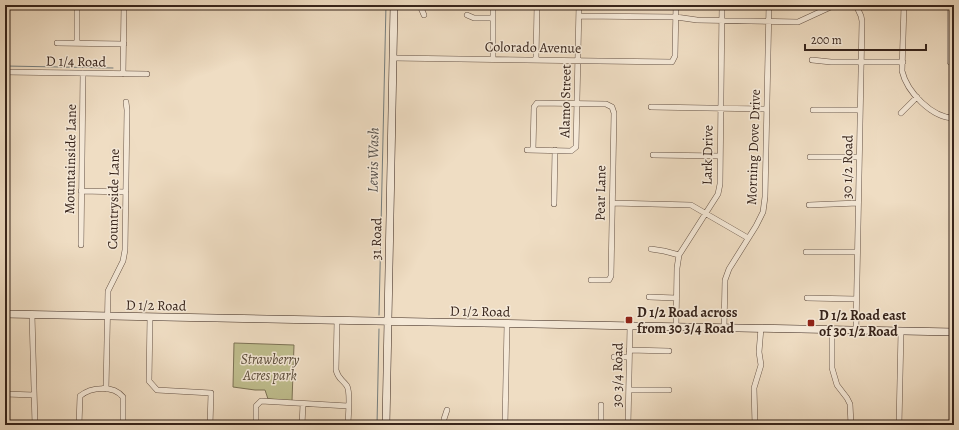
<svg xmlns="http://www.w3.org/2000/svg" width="959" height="430" font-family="Alegreya,serif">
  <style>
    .green { fill: #c0bf8f; stroke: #7c7255 }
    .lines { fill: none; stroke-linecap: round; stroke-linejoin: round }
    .stream { stroke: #757d7d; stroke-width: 1 }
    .street-casing { stroke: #655245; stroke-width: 6 }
    .secondary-casing { stroke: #37241b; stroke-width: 8 }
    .street { stroke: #f5e9d8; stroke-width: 5 }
    .secondary { stroke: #f5e9d8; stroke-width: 7 }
    .poi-dot { fill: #8f2418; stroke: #f5e9d8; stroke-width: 1.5 }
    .labels { text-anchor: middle; stroke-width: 3; stroke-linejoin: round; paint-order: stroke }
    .street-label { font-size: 14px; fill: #37241b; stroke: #f5e9d8 }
    .poi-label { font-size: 14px; font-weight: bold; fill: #37241b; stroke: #f5e9d8; text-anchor: start }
    .park-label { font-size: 14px; font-style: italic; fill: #594b38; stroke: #f5e9d8 }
    .water-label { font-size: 15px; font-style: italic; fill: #56514c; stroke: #f5e9d8 }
  </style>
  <rect width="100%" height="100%" fill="#efddc3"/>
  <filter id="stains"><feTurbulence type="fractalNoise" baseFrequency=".005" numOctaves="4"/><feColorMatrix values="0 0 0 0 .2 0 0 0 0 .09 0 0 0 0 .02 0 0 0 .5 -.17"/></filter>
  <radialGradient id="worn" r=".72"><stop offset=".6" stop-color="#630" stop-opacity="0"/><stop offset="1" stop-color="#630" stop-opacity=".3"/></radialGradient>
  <path class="green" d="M234,343L294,345L292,401L268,399L265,390H255L233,387Z"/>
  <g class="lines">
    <path class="stream" d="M5,66L113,68
      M379,315L386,5
      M377,425L379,329"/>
    <g class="street-casing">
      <path id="street" d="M421,5V8L424,15
        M904,5L902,71C907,92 932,118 954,118
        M950,5V62H954
        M467,15L474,18H493
        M579,16L676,17L697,20L798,22L835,5
        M57,43L124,44
        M77,43V5
        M393,58L672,62L675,56L676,5
        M493,59V5
        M536,59L537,5
        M812,60L831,62H903
        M5,72L147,74
        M123,74L124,5
        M651,107L766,109
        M813,110H860
        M901,113L917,97
        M527,150L571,151L576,147L579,5
        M533,150L534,107L537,103L606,104L612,107L614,113L611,276L609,280H591
        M653,155L720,156
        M810,157H859
        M81,191L126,192
        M612,203L691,205L748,238
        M554,204L555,150
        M809,205L858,203
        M81,245L83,73
        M651,249L664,251L679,255
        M806,252H857
        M649,297L676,298
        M807,298L856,299
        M32,315L35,425
        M150,317L149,381L157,390L211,393L210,425
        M337,321L336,370C338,379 342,379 347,386C351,393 348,416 348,425
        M676,327L677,268L679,255L718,194L720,184L722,5
        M724,328L725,280L729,269L756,226L763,212L765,197L769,5
        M832,330V368L837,385L847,398L850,404L851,425
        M856,330L862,21L861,16L856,5
        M629,350L669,351
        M614,357H629
        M106,389L108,291L123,261L125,250L127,110L126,102
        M629,390H669
        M5,394L34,395
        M79,425L80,396C91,387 113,385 123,397V425
        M256,425V406L261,401L348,406
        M302,425L303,404
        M444,425V419L447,410
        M505,425L507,324
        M601,425V405
        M628,425L630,326
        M755,425L754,388L761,365L759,352L761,328
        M899,425L901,331"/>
    </g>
    <g class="secondary-casing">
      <path id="secondary" d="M5,314L954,332
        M386,425L394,5"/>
    </g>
    <use href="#street" class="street"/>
    <use href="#secondary" class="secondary"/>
  </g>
  <g class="poi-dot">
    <rect x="625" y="316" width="8" height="8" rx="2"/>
    <rect x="807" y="319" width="8" height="8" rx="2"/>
  </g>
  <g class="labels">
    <g class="street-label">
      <text transform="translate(533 47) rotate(1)" y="5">Colorado Avenue</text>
      <text transform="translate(76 61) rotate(1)" y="5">D 1/4 Road</text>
      <text transform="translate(565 101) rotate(-89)" y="5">Alamo Street</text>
      <text transform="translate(753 147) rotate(-88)" y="5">Morning Dove Drive</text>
      <text transform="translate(707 155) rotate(-89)" y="5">Lark Drive</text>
      <text transform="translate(70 159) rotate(-89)" y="5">Mountainside Lane</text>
      <text transform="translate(847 167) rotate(-89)" y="5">30 1/2 Road</text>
      <text transform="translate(600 193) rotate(-89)" y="5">Pear Lane</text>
      <text transform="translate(113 199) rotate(-89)" y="5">Countryside Lane</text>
      <text transform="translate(376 239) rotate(-89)" y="5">31 Road</text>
      <text transform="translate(156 305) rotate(1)" y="5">D 1/2 Road</text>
      <text transform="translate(480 311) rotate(1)" y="5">D 1/2 Road</text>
      <text transform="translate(617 375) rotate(-89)" y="5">30 3/4 Road</text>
    </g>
    <g class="poi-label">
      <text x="637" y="317">D 1/2 Road across<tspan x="637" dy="16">from 30 3/4 Road</tspan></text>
      <text x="819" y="320">D 1/2 Road east<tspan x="819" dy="16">of 30 1/2 Road</tspan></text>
    </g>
    <g class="park-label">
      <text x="270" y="364">Strawberry<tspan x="270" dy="16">Acres park</tspan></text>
    </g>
    <g class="water-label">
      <text transform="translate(373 160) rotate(-89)" y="5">Lewis Wash</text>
    </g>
  </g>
  <rect width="959" height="430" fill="none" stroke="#efddc3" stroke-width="20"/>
  <rect x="6" y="6" width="947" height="418" fill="none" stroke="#37241b" stroke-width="2"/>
  <rect x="10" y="10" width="939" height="410" fill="none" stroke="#37241b"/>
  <path d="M805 44v6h121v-6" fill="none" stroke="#37241b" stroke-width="2"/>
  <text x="811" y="44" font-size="12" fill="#37241b" stroke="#f5e9d8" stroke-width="3" paint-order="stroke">200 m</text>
  <rect width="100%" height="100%" filter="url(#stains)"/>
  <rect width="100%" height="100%" fill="url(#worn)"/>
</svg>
